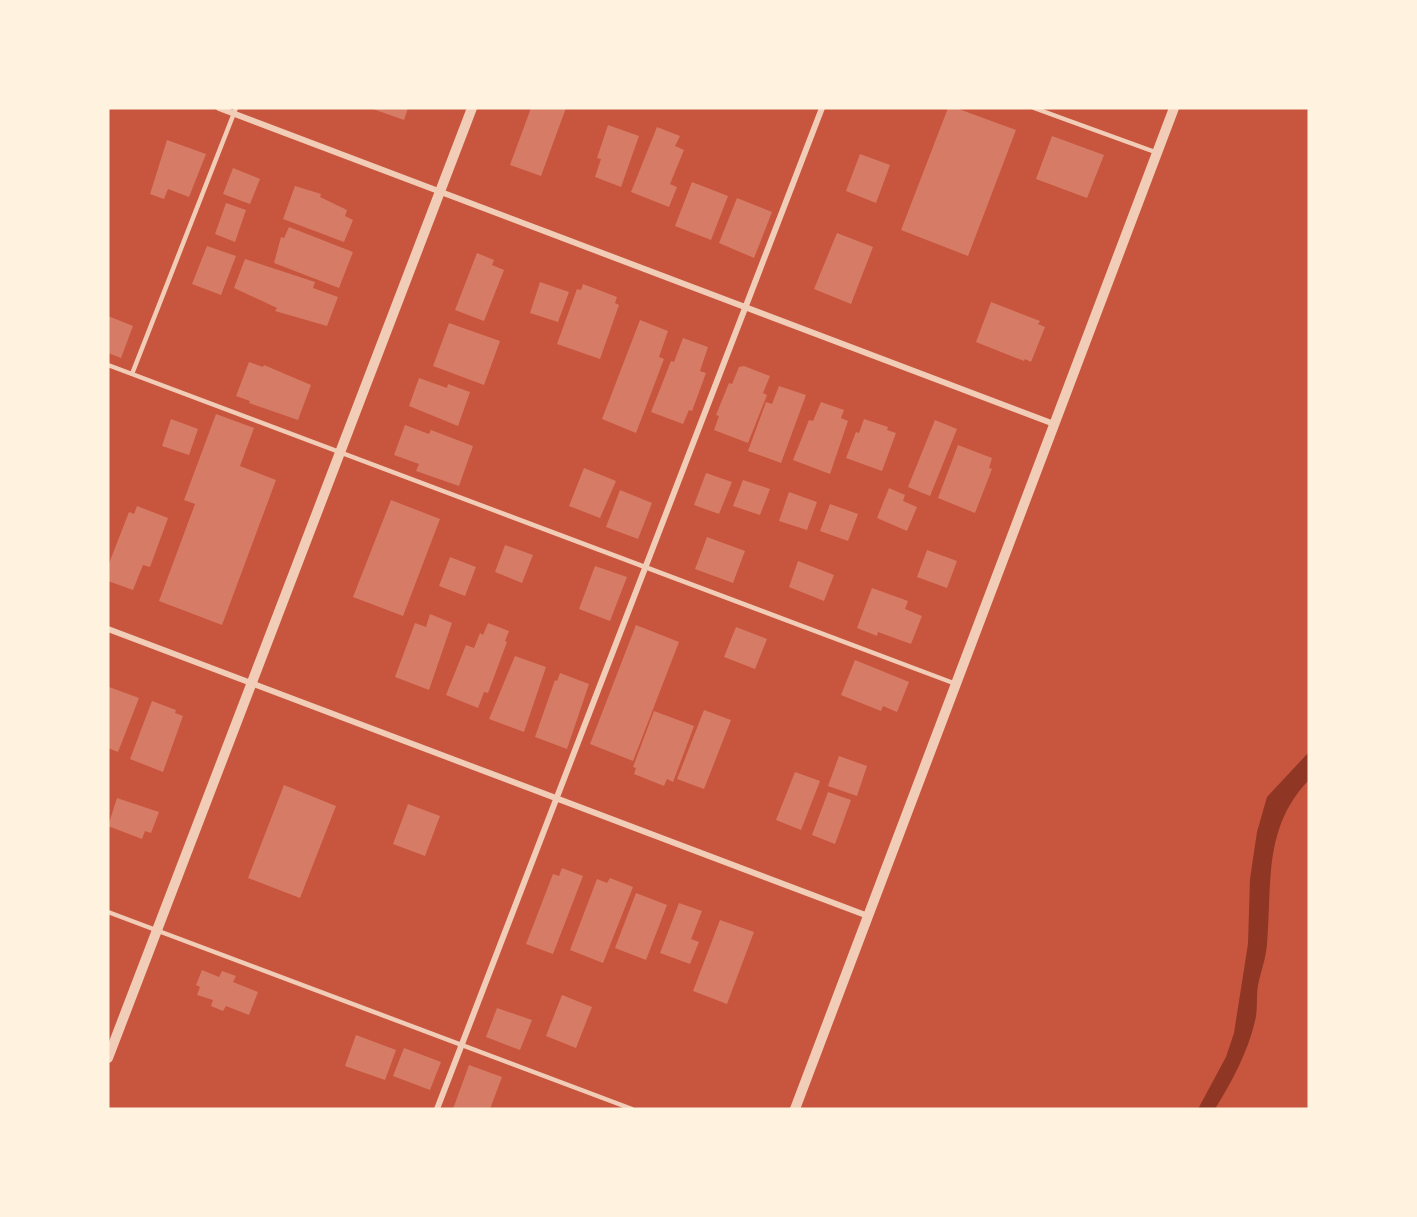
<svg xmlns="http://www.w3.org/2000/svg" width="1417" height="1217" font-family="'Nunito Sans',sans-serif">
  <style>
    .water { fill: #8f3625 }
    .building { fill: #d67c66 }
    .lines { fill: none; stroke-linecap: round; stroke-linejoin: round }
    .service { stroke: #f1ccb7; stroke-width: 4.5 }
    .minor { stroke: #f1ccb7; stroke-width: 6 }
    .tertiary { stroke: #f1ccb7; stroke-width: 10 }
  </style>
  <rect width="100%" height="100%" fill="#c8553d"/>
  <path class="water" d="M1309,752V780C1263,827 1272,884 1267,944C1266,958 1261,971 1258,985C1256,997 1258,1010 1255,1021C1248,1052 1231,1083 1215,1109H1198L1226,1057L1234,1033L1248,944L1250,879L1257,832L1267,797Z"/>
  <path class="building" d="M370,108H408L404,120Z
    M531,108H566L541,176L510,165Z
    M948,108H956L1016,130L968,256L901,230Z
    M608,125L639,136L621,187L595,177L601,159L597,158Z
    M657,127L680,136L675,146L684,150L670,184L677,187L669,207L631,192Z
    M1052,136L1104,155L1087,198L1036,179Z
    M167,140L206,154L189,197L168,189L164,199L150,194Z
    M860,154L890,165L876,203L846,191Z
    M233,168L260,179L250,204L223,194Z
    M692,182L728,196L711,240L675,226Z
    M295,186L321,194L320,197L347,210L345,216L353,220L344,242L283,219Z
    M737,198L772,212L754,258L719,243Z
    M226,203L246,210L235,242L215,234Z
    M289,227L353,252L339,288L274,263L281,237L284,238Z
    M837,233L873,247L851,304L814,289Z
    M207,246L236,256L221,295L192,284Z
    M477,253L494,260L492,265L504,270L484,321L455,310Z
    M245,259L315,282L313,288L338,297L327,326L275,311L277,308L234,288Z
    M540,282L569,292L558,322L530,313Z
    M583,284L617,297L615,303L619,305L600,359L557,344L577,289L581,290Z
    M991,302L1040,321L1038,324L1045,327L1031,362L1025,359L1024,361L976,342Z
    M108,316L133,326L121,358L108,353Z
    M640,320L668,331L659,357L664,359L636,433L602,419Z
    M449,323L500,341L484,385L433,366Z
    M683,338L708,347L700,371L706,373L692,411L689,410L683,424L651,412L671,361L674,362Z
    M249,362L263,367L264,365L311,385L298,420L249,403L250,401L236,396Z
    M744,366L770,376L763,393L767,395L748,443L714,430L719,416L716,415L729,383L732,384L739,367Z
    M419,378L447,388L448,384L470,392L458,426L409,406Z
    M779,386L806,395L781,463L748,451L766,402L772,404Z
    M821,402L844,410L841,418L848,421L830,474L793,460L809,420L813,421Z
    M216,414L254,428L240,466L276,480L222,625L159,601L195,504L184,500Z
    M171,419L198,429L189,455L162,446Z
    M864,419L888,427L887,430L896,433L882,471L846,458L856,432L859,433Z
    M935,420L957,429L930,496L908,487Z
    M405,425L429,434L431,430L473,446L459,486L416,471L419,464L394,455Z
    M958,445L992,458L989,468L992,469L975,513L938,498Z
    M584,468L616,481L600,518L569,506Z
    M706,473L732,482L719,514L694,505Z
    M743,480L770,489L760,515L733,506Z
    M889,488L905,495L903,501L917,507L907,531L877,518Z
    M620,490L652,503L638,539L606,527Z
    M789,492L817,502L807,530L779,521Z
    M391,500L440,519L403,616L353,597Z
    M830,504L858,514L848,541L820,531Z
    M137,506L168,518L150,567L143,565L133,590L108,581V566L129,512L134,514Z
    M707,537L745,551L733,583L695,569Z
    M505,545L533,555L522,583L495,572Z
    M927,550L957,561L947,588L917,577Z
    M450,557L476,567L465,596L439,586Z
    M798,561L834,575L824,601L789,587Z
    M595,566L627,577L610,621L579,609Z
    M872,588L908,601L905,609L922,616L911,644L878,632L877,636L857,628Z
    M430,614L452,623L429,690L395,677L415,623L426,627Z
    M488,623L509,631L505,641L507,642L488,693L484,692L478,708L446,695L466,645L474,648L480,633L483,635Z
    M636,625L679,642L633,761L590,744Z
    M736,627L767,639L755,669L724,657Z
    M515,656L546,667L524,732L489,719Z
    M855,660L909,682L897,712L883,706L881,711L841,695Z
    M560,673L589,684L567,749L535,737L555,680L557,681Z
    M109,687L139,698L118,752L108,748Z
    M152,701L176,710L175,713L183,716L163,772L130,759Z
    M704,710L731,720L704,789L677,779Z
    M654,711L694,726L673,782L667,779L664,786L634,774L636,768L633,767Z
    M839,756L867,766L857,796L828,786Z
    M795,772L820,781L801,830L776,820Z
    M284,785L336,806L300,898L248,878Z
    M828,792L851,800L835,844L812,835Z
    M117,798L159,812L151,833L145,831L142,839L108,826Z
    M408,804L440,816L425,856L393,844Z
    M562,868L583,876L553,954L526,944L553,874L559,876Z
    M610,878L633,887L603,963L570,950L597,879L607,883Z
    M636,893L667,905L646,960L615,948Z
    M679,903L702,911L691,939L699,942L690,964L660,953Z
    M720,920L754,932L727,1004L693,991Z
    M202,970L219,977L222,971L236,976L233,982L258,992L249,1015L226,1006L223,1011L211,1006L213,1000L197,995L200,987L196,985Z
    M562,995L592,1007L576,1048L546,1036Z
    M497,1008L532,1020L520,1050L486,1037Z
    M356,1035L396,1050L385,1080L345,1066Z
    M404,1048L441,1062L430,1090L393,1076Z
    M469,1065L502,1077L490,1109H453Z"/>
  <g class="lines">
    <path class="service" d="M1034,108L1155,152
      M108,365L956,684
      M132,374L236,108
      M108,912L632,1109"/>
    <path class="minor" d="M219,108L1054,424
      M108,629L868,916
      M437,1109L822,108"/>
    <path class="tertiary" d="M108,1058L472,108
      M795,1109L1174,108"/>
  </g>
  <rect width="1417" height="1217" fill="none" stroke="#fff3e0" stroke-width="219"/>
</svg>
